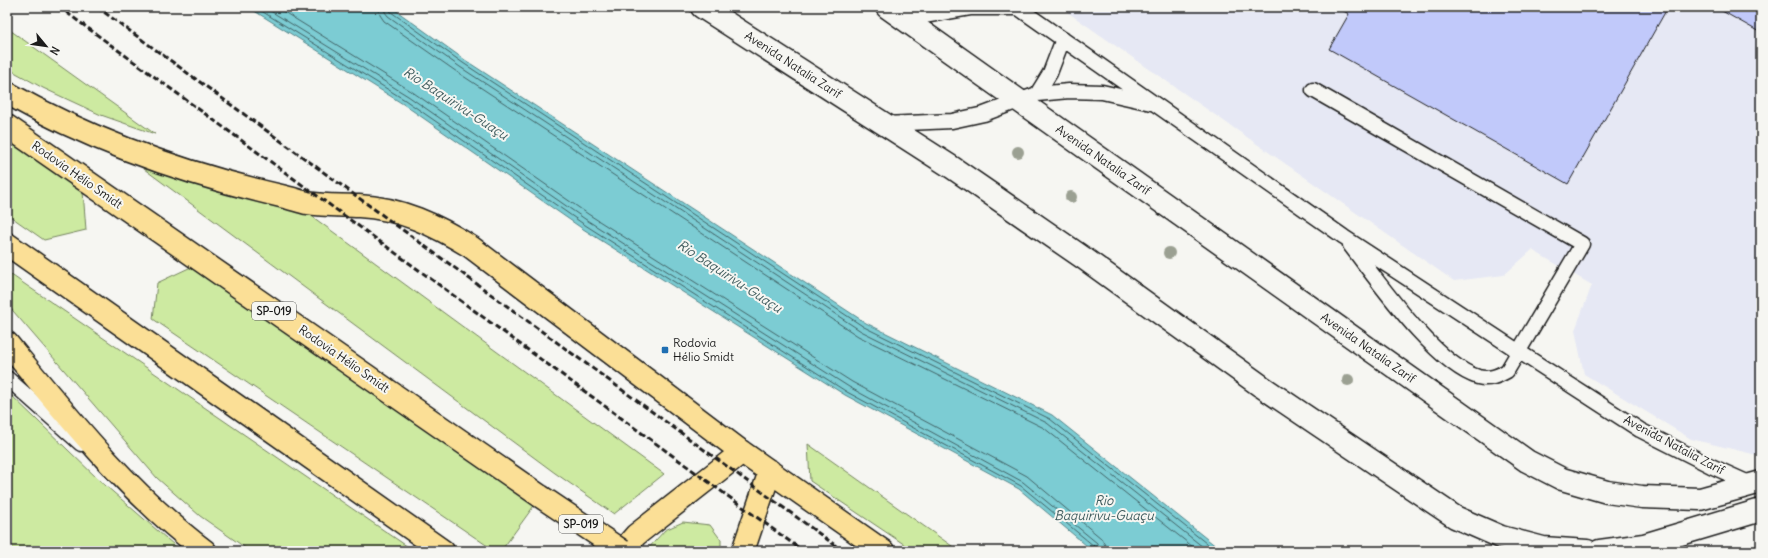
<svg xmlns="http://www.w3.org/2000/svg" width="1768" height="558" font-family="Delius,sans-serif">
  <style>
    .built { fill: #e6e8f4 }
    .green { fill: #cdeaa1; stroke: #74835e }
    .water { fill: #7bccd3; stroke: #55868a }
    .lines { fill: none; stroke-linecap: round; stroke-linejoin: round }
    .shore { stroke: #426265; stroke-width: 1 }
    .building { fill: #c1c9fa; stroke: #1c1c1c }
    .lane-casing { stroke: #1c1c1c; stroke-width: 17 }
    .secondary-casing { stroke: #1c1c1c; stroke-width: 25 }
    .primary-casing { stroke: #1c1c1c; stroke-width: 25 }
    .lane { stroke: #f6f6f2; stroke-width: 14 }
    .secondary { stroke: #f6f6f2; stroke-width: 22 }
    .primary { stroke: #fbdf96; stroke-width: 22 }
    .tram { stroke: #1c1c1c; stroke-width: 1 }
    .rail { stroke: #1c1c1c; stroke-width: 3; stroke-dasharray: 6 3; stroke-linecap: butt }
    .primary-bridge-casing { stroke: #1c1c1c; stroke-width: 25; stroke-linecap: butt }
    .primary-bridge { stroke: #fbdf96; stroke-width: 22 }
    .tree { fill: #9ba092 }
    .poi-dot { fill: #1f6fb2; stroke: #f6f6f2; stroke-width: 1.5 }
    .labels { text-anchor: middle; stroke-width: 4; stroke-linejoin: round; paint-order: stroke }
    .shield { fill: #f6f6f2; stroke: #5d5d5c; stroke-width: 1 }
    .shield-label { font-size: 11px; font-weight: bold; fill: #1c1c1c }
    .street-label { font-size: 12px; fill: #1c1c1c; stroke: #f6f6f2 }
    .poi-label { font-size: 12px; fill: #1c1c1c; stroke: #f6f6f2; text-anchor: start }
    .water-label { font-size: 13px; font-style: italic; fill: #3d5a5c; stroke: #f6f6f2 }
  </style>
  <rect width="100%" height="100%" fill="#f6f6f2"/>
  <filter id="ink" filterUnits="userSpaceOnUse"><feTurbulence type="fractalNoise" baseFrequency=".025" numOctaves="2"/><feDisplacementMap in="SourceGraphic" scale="8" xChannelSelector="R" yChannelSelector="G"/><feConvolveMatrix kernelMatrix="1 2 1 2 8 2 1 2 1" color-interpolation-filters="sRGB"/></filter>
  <g filter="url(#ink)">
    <path class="built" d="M1060,7H1761V456L1691,439L1584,374L1575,330L1592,285L1532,250L1504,275L1454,281Z"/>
    <path class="green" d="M7,28L155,134L101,115L43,88L7,68Z
      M7,139L83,191L86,230L44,240L7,214Z
      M140,166L179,179L234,194L306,212L664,474L614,514L555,473Z
      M191,267L536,503L501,551H495L153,319L157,283Z
      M7,272L414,551H250L200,516L157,478L7,304Z
      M7,391L98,479L181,551H7Z
      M808,444L959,551H914L810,481Z
      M683,522L710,525L721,540V551H646L665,530Z"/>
    <path class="water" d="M248,7H391L465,60L866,323L1052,415L1222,551H1093L1019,489L845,395L580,227L403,104Z"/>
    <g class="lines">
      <path class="shore" d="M255,7L405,100L582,223L847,392L1021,486L1094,546L1095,551
        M264,7L408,96L585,219L849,387L1023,482L1097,543L1100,551
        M276,7L411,91L588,214L852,382L1027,476L1101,538L1105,545L1106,551
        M378,7L380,15L384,21L457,72L858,336L1044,428L1198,551
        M384,7L385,12L388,16L460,67L861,331L1047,423L1208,551
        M389,7L391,12L463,63L864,327L1050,419L1216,551"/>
    </g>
    <path class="building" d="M1336,7H1668L1568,184L1329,49L1349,14Z
      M1715,7H1761V33Z"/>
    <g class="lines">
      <g class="lane-casing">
        <path id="lane" d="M1017,7L1344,237L1518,351L1640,430L1711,466L1751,484
          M901,16L918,17L970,8H1018
          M1313,90L1582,244L1507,371C1498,376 1489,380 1478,377C1435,364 1378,281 1350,245
          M1037,94L1050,73L1063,39
          M885,124L952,121L984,114L1037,94L1069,91L1102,92L1151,103
          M7,378L81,444"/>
      </g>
      <g class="secondary-casing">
        <path id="secondary" d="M702,7L953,168L1085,259L1261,386L1455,517L1501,537L1543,548L1587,551
          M887,7L1527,461L1562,479L1607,492L1642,497L1700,499L1761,482
          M1600,551L1644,545L1761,510"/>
      </g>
      <g class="primary-casing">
        <path id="primary" d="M7,93C92,141 186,174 281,196C290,198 299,201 307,203C325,206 341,205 359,206C400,208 436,225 471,247L742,452L883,551
          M7,126L540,496
          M7,244L443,551
          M7,343C68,417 128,493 205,551
          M622,551L636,535L742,452
          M743,551L770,471"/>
      </g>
      <use href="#lane" class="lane"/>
      <use href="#secondary" class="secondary"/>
      <use href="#primary" class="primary"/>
      <path class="tram" d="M7,548L11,551"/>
      <path class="rail" d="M59,7L803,551
        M97,7L843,551"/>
      <g class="primary-bridge-casing">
        <path id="primary-bridge" d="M540,496L622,551"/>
      </g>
      <use href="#primary-bridge" class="primary-bridge"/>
    </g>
    <g class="tree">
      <circle cx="1018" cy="152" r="6"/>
      <circle cx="1071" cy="197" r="6"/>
      <circle cx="1169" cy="253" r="6"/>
      <circle cx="1348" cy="380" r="6"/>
    </g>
  </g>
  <rect class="poi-dot" x="661" y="346" width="8" height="8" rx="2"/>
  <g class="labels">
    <g class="shield">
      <rect x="252" y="302" width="44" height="18" rx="3"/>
      <rect x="559" y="515" width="44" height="18" rx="3"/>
    </g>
    <g class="shield-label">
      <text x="274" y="315">SP-019</text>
      <text x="581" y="528">SP-019</text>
    </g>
    <g class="street-label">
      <text transform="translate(793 65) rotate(33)" y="4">Avenida Natalia Zarif</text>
      <text transform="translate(1103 160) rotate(35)" y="4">Avenida Natalia Zarif</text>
      <text transform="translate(77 175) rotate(35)" y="4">Rodovia Hélio Smidt</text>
      <text transform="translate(1368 348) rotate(35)" y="4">Avenida Natalia Zarif</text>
      <text transform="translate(344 359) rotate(35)" y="4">Rodovia Hélio Smidt</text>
      <text transform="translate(1674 445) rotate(28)" y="4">Avenida Natalia Zarif</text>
    </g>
    <g class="poi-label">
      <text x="673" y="347">Rodovia<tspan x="673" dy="14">Hélio Smidt</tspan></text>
    </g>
    <g class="water-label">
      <text transform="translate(456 103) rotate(33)" y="5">Rio Baquirivu-Guaçu</text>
      <text transform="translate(730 276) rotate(33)" y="5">Rio Baquirivu-Guaçu</text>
      <text x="1104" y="505">Rio<tspan x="1104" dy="15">Baquirivu-Guaçu</tspan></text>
    </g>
  </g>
  <rect width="1768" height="558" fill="none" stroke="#f6f6f2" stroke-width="24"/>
  <rect x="12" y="12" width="1744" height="534" fill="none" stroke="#1c1c1c" stroke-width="1.5" filter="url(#ink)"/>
  <g transform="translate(46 46) rotate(119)" stroke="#f6f6f2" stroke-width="3" paint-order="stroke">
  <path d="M0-3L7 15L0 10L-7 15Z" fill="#1c1c1c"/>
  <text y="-6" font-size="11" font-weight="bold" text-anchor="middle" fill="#1c1c1c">N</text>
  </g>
</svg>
